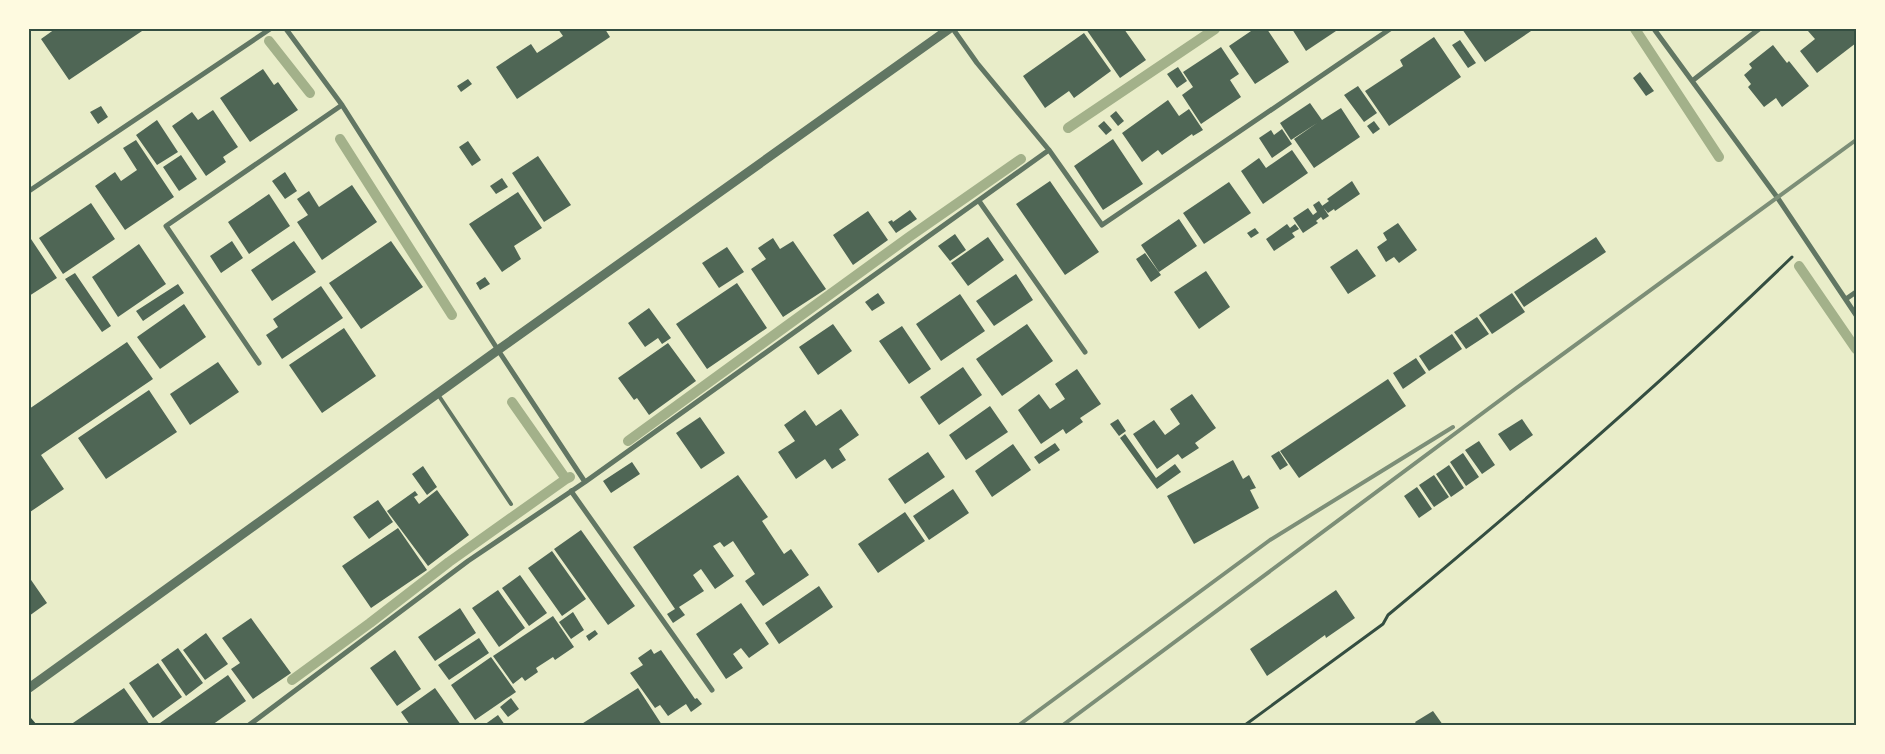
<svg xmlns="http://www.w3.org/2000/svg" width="1885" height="754" font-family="Karla,sans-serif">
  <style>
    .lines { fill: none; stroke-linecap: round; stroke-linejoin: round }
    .stream { stroke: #a3b18a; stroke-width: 10 }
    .building { fill: #4f6655 }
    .path { stroke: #344e41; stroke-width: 3 }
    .service { stroke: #617663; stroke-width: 4 }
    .minor { stroke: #617663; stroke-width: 5 }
    .tertiary { stroke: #617663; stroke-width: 9 }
    .rail { stroke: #7c8e77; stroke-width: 4 }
    .neatline { fill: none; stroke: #344e41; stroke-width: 2 }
  </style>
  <rect width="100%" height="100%" fill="#e9edc9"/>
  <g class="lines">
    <path class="stream" d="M1635,29L1719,157
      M269,41L310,93
      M1068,128L1215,29
      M340,139L452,315
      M1799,266L1856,349
      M512,402L566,479L570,477
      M628,441L909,237L1021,159
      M292,680L370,623L449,562L566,479"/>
  </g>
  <path class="building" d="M55,29H145L69,80L41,39Z
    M558,29H605L610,37L517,99L496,67L531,44L537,53L563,36Z
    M1086,29H1124L1146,60L1120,78Z
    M1254,29H1267L1289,62L1255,84L1229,46Z
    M1292,29H1339L1306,51Z
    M1462,29H1534L1485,62Z
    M1810,29H1855L1856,31V43L1817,73L1800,51L1815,39L1808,31Z
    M1084,33L1111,71L1074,98L1069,91L1045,108L1023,76Z
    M1434,37L1461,77L1389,126L1365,91L1403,66L1400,60Z
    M1460,40L1476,63L1468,68L1452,45Z
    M1773,45L1787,63L1789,61L1809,86L1782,107L1776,98L1764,107L1748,87L1751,84L1744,75L1752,68L1749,64Z
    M1221,47L1239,74L1230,80L1241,97L1201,124L1182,95L1193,87L1183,72Z
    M1178,67L1187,81L1177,88L1167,74Z
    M263,69L274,85L278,82L298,110L250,142L220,98Z
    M1640,72L1654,91L1646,96L1633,78Z
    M468,79L472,84L461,92L457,86Z
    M1358,86L1377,113L1364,122L1344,95Z
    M1168,100L1179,116L1189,109L1203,130L1193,136L1192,134L1162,155L1158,150L1142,162L1122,133Z
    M1310,103L1322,120L1341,108L1360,137L1314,168L1294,139L1317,123L1291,140L1280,123Z
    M101,106L108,117L98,124L90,112Z
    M213,110L238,147L223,157L226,162L206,176L172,126L192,112L198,120Z
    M1116,111L1124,121L1118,126L1110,116Z
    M157,120L178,152L157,165L136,135Z
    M1104,121L1112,130L1106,135L1098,126Z
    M1374,121L1380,129L1373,134L1367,126Z
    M1282,129L1292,144L1272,158L1259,138L1271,130L1274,135Z
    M1113,139L1143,184L1103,210L1074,166Z
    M136,140L174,197L125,230L95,186L115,172L121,181L137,170L123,148Z
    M468,141L481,160L472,166L459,147Z
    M1292,150L1308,173L1263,204L1241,171L1259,158L1266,168Z
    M181,155L197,179L179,191L163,167Z
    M538,156L571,205L544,222L512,173Z
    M285,172L297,191L285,199L272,181Z
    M502,178L508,187L496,194L490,186Z
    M1050,181L1099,252L1065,275L1016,204Z
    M1352,181L1360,194L1335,211L1334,209L1328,213L1322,206L1329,201L1327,199Z
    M1229,182L1251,213L1204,244L1183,213Z
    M352,185L377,222L322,260L297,222L308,215L297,199L309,191L319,207Z
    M518,192L542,228L514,246L521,259L502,272L469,224Z
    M269,194L290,226L249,254L228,222Z
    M1319,201L1329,216L1323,220L1321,217L1316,221L1318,223L1303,233L1293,218L1308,208L1313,215L1317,212L1313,205Z
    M91,203L115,239L63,274L39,238Z
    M910,210L917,219L896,233L888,222L892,220L893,222Z
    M868,211L888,240L853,265L833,235Z
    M1179,219L1197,246L1159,272L1141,245Z
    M1398,223L1417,250L1399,263L1394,257L1386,262L1377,247L1387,240L1383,233Z
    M1287,224L1290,228L1295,224L1299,229L1292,233L1295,237L1274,251L1266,239Z
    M1255,228L1259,233L1251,238L1247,233Z
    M955,234L966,250L950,261L938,246Z
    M29,236L57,278L29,296Z
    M988,237L1004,260L968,286L951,263Z
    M1596,237L1606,252L1524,307L1514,292Z
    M773,238L780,249L793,241L826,289L783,317L751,269L766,259L758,248Z
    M232,241L243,258L221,273L210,256Z
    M294,241L316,272L272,301L251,270Z
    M391,241L423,287L361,329L329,283Z
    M139,244L166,284L118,317L92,277Z
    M727,247L744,272L719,288L702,263Z
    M1357,249L1376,276L1348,294L1330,267Z
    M1145,253L1161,275L1151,282L1136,259Z
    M1206,271L1230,307L1199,329L1174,292Z
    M75,273L111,326L102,332L65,279Z
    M1016,274L1033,300L994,326L976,301Z
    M485,277L490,284L480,290L476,283Z
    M737,283L767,328L707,369L676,324Z
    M178,284L184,293L143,321L136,311Z
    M321,286L343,318L282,359L266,335L278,327L273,319Z
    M878,293L885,303L872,311L865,302Z
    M1512,293L1525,312L1492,334L1479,315Z
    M960,294L985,331L941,361L916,324Z
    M184,304L206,337L160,369L137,337Z
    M649,308L671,338L662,344L658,338L645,347L628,323Z
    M1477,317L1489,334L1466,349L1454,332Z
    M833,324L852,351L818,375L799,347Z
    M1027,324L1053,361L1002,396L976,359Z
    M902,326L931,369L909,384L879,341Z
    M344,328L376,376L322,413L289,365Z
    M1452,334L1462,349L1429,371L1419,356Z
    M127,342L153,379L41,455L64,489L30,512L29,409Z
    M668,343L696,381L649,415L637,398L634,400L618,378Z
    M1416,358L1426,373L1403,389L1393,373Z
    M218,362L239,392L190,425L170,394Z
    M963,367L982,395L939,425L920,397Z
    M1077,369L1101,404L1080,418L1083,422L1066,434L1063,429L1041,444L1018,410L1039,394L1050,409L1065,399L1055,384Z
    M1388,379L1406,406L1299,478L1280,451Z
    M149,390L177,432L106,479L78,438Z
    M1192,394L1216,428L1195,443L1199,448L1182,459L1178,454L1157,469L1133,434L1154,420L1165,435L1180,424L1170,409Z
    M990,406L1008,432L966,460L949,435Z
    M841,409L859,435L839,449L846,460L832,469L825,459L796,479L778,452L795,441L784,425L805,410L816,426Z
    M700,417L725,453L701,469L676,433Z
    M1118,419L1126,431L1119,436L1110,424Z
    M1522,419L1533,435L1510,451L1498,434Z
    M1125,434L1156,478L1175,464L1181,472L1157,489L1120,438Z
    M1479,441L1495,465L1482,474L1465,450Z
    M1055,443L1060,450L1039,464L1034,457Z
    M1013,444L1031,470L992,497L975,471Z
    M1279,451L1288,465L1280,470L1271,456Z
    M928,452L945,477L905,504L888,479Z
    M1463,453L1479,477L1466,486L1450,462Z
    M1233,460L1243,479L1249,475L1256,488L1250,490L1259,508L1194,544L1167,496Z
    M632,462L640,474L611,493L603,481Z
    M1449,465L1464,488L1451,497L1436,474Z
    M423,466L437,487L427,495L412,474Z
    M738,475L768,517L762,521L784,554L791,549L809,575L763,606L745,581L755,574L733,541L724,547L720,542L713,546L734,576L715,589L701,569L693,575L704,591L679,607L685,615L673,623L667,614L675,609L633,547Z
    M1434,475L1449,497L1434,507L1419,485Z
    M1417,487L1432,509L1419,518L1404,496Z
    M953,489L969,513L929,540L913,516Z
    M437,490L469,535L428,566L387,511L415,491L418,495L414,497L419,504Z
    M378,500L393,522L369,539L353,517Z
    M905,512L925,541L878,573L858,544Z
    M398,528L427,570L371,608L342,566Z
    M581,530L635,606L608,625L554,549Z
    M552,551L586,599L562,616L528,568Z
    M520,575L547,613L529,626L502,588Z
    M29,577L47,603L29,616Z
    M819,586L833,607L779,644L765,623Z
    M498,590L525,628L499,647L472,608Z
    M1336,590L1355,618L1326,638L1325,635L1267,676L1250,649Z
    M741,603L769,644L749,658L741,648L733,654L743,668L726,679L696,634Z
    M460,608L476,633L435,661L418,637Z
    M573,612L584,630L571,639L559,622Z
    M553,616L574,647L555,660L553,657L536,668L538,672L525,681L522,677L513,684L493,656Z
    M251,618L291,673L253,699L231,669L240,663L222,638Z
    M595,630L598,634L589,641L586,636Z
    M206,633L228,664L205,680L183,650Z
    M479,638L489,653L449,680L438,665Z
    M178,648L203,683L186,696L161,660Z
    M651,649L654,654L661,650L695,699L697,698L702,704L691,712L686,704L668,716L660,705L655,708L630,673L643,665L638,658Z
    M395,650L421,689L397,706L370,668Z
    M491,657L516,692L475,720L451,685Z
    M158,663L182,697L153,718L129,683Z
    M228,675L246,701L212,725H162L160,723Z
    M124,688L150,725H70Z
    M435,688L461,725H410L401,712Z
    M638,688L662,725H580Z
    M511,698L519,709L508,717L500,707Z
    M1433,711L1443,725H1417L1415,722Z
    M498,715L505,725H484Z"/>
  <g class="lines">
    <path class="path" d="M29,718L35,725
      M1245,725L1383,624L1388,615C1527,500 1663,382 1792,257"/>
    <path class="service" d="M437,393L511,504"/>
    <path class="minor" d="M286,29L342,105L498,350L585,482
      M953,29L977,63L1049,150L1102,225L1390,29
      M1654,29L1777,197L1856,315
      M1692,81L1759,29
      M29,191L270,29
      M979,201L1085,352
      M1846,299L1856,292
      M259,363L166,226L342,105
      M571,491L712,690
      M249,725L468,561L585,482L1049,150"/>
    <path class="tertiary" d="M29,688L498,350L949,29"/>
    <path class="rail" d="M1019,725L1270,540L1453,427
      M1063,725L1515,389L1856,140"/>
  </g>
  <rect width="1885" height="754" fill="none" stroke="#fefae0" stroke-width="60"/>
  <rect x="30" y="30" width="1825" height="694" class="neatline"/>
</svg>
